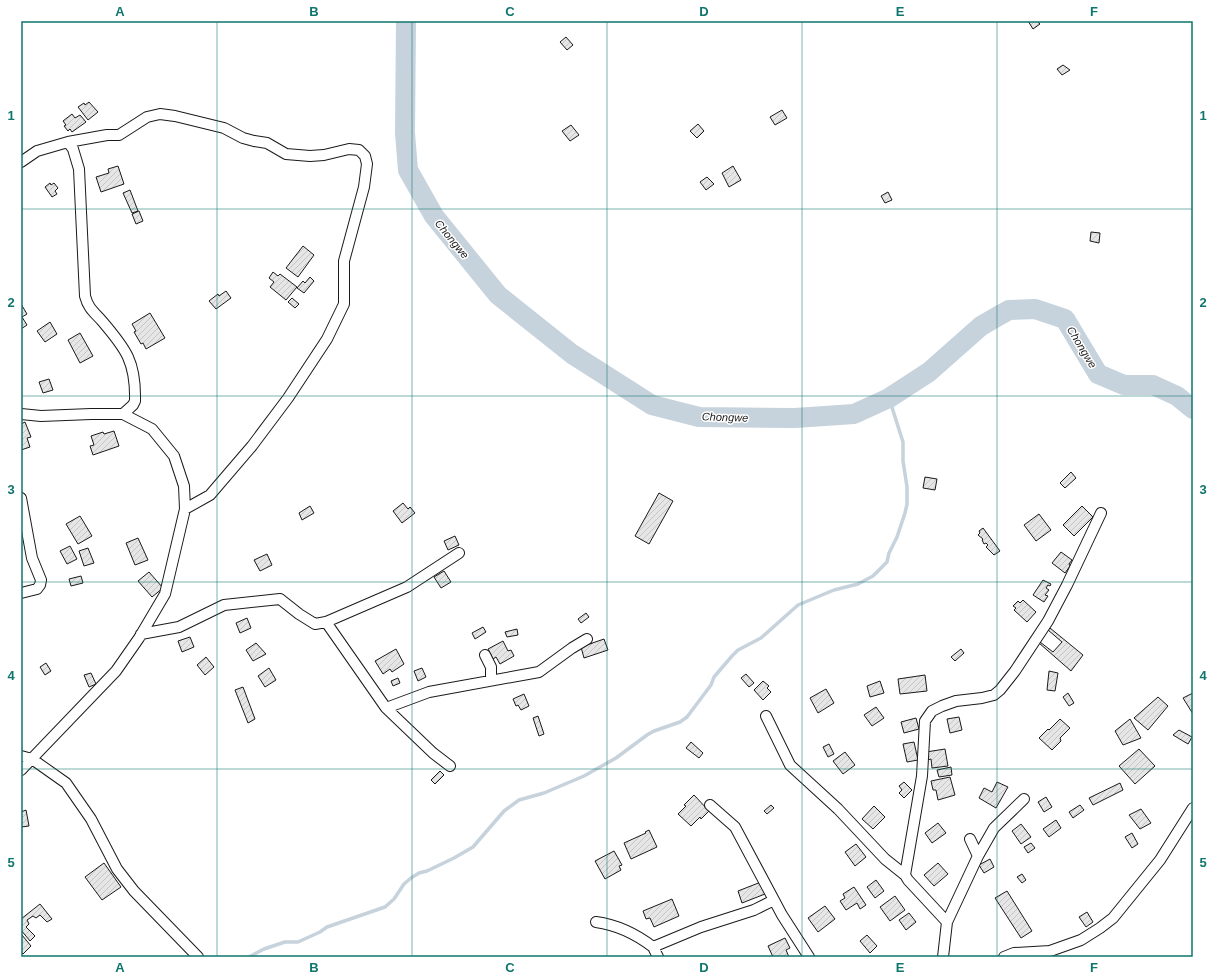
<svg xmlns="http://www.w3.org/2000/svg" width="1214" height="978" font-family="Helvetica,sans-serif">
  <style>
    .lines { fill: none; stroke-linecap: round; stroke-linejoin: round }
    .stream { stroke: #c6d2dc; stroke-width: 3.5 }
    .river { stroke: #c6d2dc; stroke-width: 20 }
    .building { fill: url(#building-hatch); stroke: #1a1a1a }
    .street-casing { stroke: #1a1a1a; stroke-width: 12 }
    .street { stroke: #fff; stroke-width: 10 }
    .grid { fill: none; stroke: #0f766e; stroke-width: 1; stroke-opacity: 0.55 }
    .labels { text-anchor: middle; stroke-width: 3; stroke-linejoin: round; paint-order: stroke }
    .water-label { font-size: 11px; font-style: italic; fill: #1a1a1a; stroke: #fff }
    .neatline { fill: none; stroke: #0f766e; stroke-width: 1.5 }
    .grid-label { font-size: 13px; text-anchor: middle; font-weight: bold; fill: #0f766e }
  </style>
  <defs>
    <pattern id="building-hatch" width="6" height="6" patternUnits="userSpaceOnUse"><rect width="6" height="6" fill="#e6e6e6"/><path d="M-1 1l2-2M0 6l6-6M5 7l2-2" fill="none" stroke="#c5c5c5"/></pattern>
  </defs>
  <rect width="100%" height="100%" fill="#fff"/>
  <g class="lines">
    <path class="stream" d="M249,957L264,949L285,942H298L320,932L327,927L385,907L394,899L404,884L411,878L419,873L427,871L454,858L473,847L504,811L519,800L544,793L584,776L616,758L647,735L654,731L680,722L687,717L711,685L714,677L732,656L738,650L761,638L798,605L834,590L858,584L873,576L887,562L889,553L897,537L905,513L907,504V487L903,461V442L889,398"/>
    <path class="river" d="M406,21L405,133L408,170L434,216L498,295L572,354L652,405L699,417L795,418L854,414L889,398L929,372L981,326L1000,315L1009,310L1035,309L1065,319L1098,374L1124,385H1153L1177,396L1193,409"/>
  </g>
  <path class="building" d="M1028,21H1037L1040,24L1033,29Z
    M566,37L573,45L567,50L560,42Z
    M1063,65L1070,70L1062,75L1057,69Z
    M89,102L98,112L88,120L78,107L84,103L85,105Z
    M782,110L787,118L775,125L770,117Z
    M72,114L75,118L80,115L86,122L72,132L70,129L68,131L64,126L66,125L63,121Z
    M698,124L704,131L697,138L690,131Z
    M571,125L579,135L570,141L562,131Z
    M118,166L124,184L101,192L96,177L109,173L108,169Z
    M733,166L741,180L729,187L722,173Z
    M707,177L714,184L706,190L700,182Z
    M50,183L51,185L54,183L58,188L55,191L57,194L52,197L45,187Z
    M130,190L138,211L132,213L123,193Z
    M888,192L892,200L885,203L881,196Z
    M139,211L143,221L136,224L132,214Z
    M1091,232L1100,233L1099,243L1090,241Z
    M303,246L314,255L298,277L286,268Z
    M273,272L278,276L280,274L297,287L286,300L270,287L274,282L269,278Z
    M310,277L314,281L304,293L297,288L303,281L305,283Z
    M226,291L231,298L216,309L209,301L218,294L219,296Z
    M292,298L299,304L295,308L288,302Z
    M21,304L27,314L22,317L27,325L21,329Z
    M150,313L165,338L146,349L143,343L141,344L134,332L136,331L132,324Z
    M50,322L57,334L45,342L37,331Z
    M80,333L93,356L80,363L68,340Z
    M49,379L53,390L43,393L39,382Z
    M25,422L31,437L27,438L30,447L21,450V424Z
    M114,431L119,446L93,455L90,446L94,445L91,436L103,432L104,434Z
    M1071,472L1076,478L1065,488L1060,483Z
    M925,477L937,479L935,490L923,488Z
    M659,493L673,501L649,544L635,536Z
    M403,503L408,509L410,507L415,513L402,523L393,511Z
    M310,506L314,513L302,520L299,513Z
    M1082,506L1093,517L1074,536L1063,525Z
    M1039,514L1051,530L1036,541L1024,525Z
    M80,516L92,536L78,544L66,524Z
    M983,528L1000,551L994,555L986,547L988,545L986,543L984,544L982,540L983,539L978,535L980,533L979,531Z
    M455,536L459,545L448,550L444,541Z
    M138,538L148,560L135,565L126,543Z
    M70,546L77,559L67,564L60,551Z
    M88,548L94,563L84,566L79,551Z
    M1061,552L1072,560L1069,564L1070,566L1065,573L1052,563Z
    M267,554L272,565L260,571L254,560Z
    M444,571L451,582L441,588L434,577Z
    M149,572L163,588L152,597L138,581Z
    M81,576L83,583L71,586L69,579Z
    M1043,580L1051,584L1050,586L1048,585L1046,588L1049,590L1045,595L1048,596L1044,602L1033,595Z
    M1023,600L1036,612L1027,622L1014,610L1016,608L1013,606L1018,601L1020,603Z
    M586,613L589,617L581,623L578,619Z
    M247,618L251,628L240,633L236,623Z
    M483,627L486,632L475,639L472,633Z
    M1050,628L1083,655L1071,671L1039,643L1040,642L1053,652L1062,642L1048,630Z
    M517,629L518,635L507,637L505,632Z
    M190,637L194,647L182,652L178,641Z
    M604,639L608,650L584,658L581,647Z
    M503,641L508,651L511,650L514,656L500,664L496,657L493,659L488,649Z
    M256,643L266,654L253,661L246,650Z
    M396,649L404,664L392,672L390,669L383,674L375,661Z
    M961,649L964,653L955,661L951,657Z
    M206,657L214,667L205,675L197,665Z
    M46,663L51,671L45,675L40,667Z
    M269,668L276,680L265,687L258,676Z
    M422,668L426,677L418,681L414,671Z
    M1049,671L1058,673L1055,691L1047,690Z
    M91,673L96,684L89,687L84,675Z
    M746,674L754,683L749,687L741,678Z
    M925,675L927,691L900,694L898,679Z
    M398,678L400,683L393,686L391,681Z
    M763,681L769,686L767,688L771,692L763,700L754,690Z
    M880,681L884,693L870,697L867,686Z
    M243,687L255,719L248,723L235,690Z
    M826,689L834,703L818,713L810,698Z
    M1068,693L1074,703L1069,706L1063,697Z
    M1193,693V714L1183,698Z
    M524,694L529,706L521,710L518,705L516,706L513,699Z
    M1158,697L1168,706L1148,730L1134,718Z
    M876,707L884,718L872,726L864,715Z
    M538,716L544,734L539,736L533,718Z
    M959,717L962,730L950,733L947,719Z
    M916,718L919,729L904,733L901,722Z
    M1060,719L1070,728L1060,738L1061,741L1052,750L1039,738L1048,729L1049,730Z
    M1130,719L1141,738L1123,745L1115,731Z
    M1179,730L1192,737L1188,744L1173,735Z
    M691,742L703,753L699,758L686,748Z
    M914,742L918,760L907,762L903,744Z
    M829,744L834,754L828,757L823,747Z
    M945,749L948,766L932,768L931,759L927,760L926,752Z
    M1139,749L1155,766L1135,784L1119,766Z
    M845,752L855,765L843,774L833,761Z
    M951,767L952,775L939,777L937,770Z
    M440,771L444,775L435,784L431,780Z
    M950,777L955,795L938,800L936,790H933L931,781Z
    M904,782L912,790L904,798L899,793L902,790L899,786Z
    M997,782L1008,787L996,808L979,798L984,788L992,792Z
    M1120,783L1123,790L1093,805L1089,798Z
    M694,795L709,811L701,819L700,817L691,826L678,814L686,806L684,805Z
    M1046,797L1052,807L1044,812L1038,802Z
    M771,805L774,808L767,814L764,811Z
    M1080,805L1084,810L1073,818L1069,812Z
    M874,806L885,817L873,829L862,819Z
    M1141,809L1151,823L1140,829L1129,815Z
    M26,810L29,826L21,827V812Z
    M1056,820L1061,828L1049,837L1043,829Z
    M938,823L946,833L932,843L925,833Z
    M1021,824L1031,837L1021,844L1012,831Z
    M649,830L657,847L631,859L624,843L646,833L645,832Z
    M1132,833L1138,844L1132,848L1125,837Z
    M1031,843L1035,848L1028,853L1024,847Z
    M856,844L866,857L855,866L845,852Z
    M614,851L622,865L619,866L621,870L605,879L595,861Z
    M990,859L994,867L984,873L979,865Z
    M104,863L121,887L102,900L85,877Z
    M938,863L948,874L934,886L924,875Z
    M1022,874L1026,880L1022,883L1017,877Z
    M876,880L884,891L875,898L867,887Z
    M761,882L765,894L742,903L738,891Z
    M854,887L866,905L860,909L857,903L846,910L840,901L845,898L843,894Z
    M1007,891L1032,931L1021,938L995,898Z
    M895,896L905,910L890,921L880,907Z
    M672,899L679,916L654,927L650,918L646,919L643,911Z
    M40,904L52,919L47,922L40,915L36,918L33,916L27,920L29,924L26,927L35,936L30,941L21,930V919Z
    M825,906L835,919L818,932L808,918Z
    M1087,912L1093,922L1086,927L1079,917Z
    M909,913L916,922L906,930L899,920Z
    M21,935H22L31,946L23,954L21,952Z
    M867,935L877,946L870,953L860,941Z
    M785,938L790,948L786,950L789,957H773L768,946Z"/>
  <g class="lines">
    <g class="street-casing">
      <path id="street" d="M68,142L73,149L79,169L85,296C88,308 94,312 102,321C126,349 136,362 135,401L133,405L123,414
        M21,162L37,151L68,142L107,135H119L147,117L160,114L175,116L224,128L243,138L254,141L267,143L286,154L310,156L324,155L349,149L359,150L365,156L367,164L364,187L344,261V304L327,339L288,398L252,446L210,495L185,509
        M21,414L41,416L91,414H123L152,429L174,456L184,486L185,509L165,594L139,638L116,671L21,770
        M21,498L32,558L41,580L40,585L37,589L21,593
        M326,622L386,708L433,753L450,766
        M141,634L179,627L224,605L280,599L299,614L315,624L326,622L407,587L459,553
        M485,655L491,667V680
        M386,708L429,692L539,672L572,648L587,639
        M766,716L790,765L838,809L885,859L905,875L908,880L947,922
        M21,756L32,759L66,783L91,819L117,869L134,891L198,957
        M710,805L735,827L782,915L809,957
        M970,839L978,856
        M905,875L922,776L925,721L932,711L942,706L956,701L982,698L994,695L1000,690L1015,671L1048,621L1067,585L1101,513
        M596,922C618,925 636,934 653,947L701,927L754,910L774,900
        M653,947L658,957
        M943,957L947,922L978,856L994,828L1024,799
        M1004,957L1014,953L1050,951L1081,940L1100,928L1113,918L1160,860L1193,808"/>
    </g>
    <use href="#street" class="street"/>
  </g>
  <path class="grid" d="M217,21V957M412,21V957M607,21V957M802,21V957M997,21V957M21,209H1193M21,396H1193M21,582H1193M21,769H1193"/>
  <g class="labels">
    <g class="water-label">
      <text transform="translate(452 239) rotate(51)" y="4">Chongwe</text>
      <text transform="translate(1082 347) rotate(59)" y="4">Chongwe</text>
      <text transform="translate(725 417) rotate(2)" y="4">Chongwe</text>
    </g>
  </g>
  <rect width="1214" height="978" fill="none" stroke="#ffffff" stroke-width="44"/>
  <rect x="22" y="22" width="1170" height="934" class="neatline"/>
  <g class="grid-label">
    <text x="120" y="16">A</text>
    <text x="314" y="16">B</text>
    <text x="510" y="16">C</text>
    <text x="704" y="16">D</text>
    <text x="900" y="16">E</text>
    <text x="1094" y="16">F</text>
    <text x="11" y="120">1</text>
    <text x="1203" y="120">1</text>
    <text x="11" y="307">2</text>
    <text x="1203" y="307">2</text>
    <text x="11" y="494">3</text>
    <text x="1203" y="494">3</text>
    <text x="11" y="680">4</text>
    <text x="1203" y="680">4</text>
    <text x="11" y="867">5</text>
    <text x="1203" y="867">5</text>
    <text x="120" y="972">A</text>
    <text x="314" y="972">B</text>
    <text x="510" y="972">C</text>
    <text x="704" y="972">D</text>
    <text x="900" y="972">E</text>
    <text x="1094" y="972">F</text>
  </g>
</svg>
